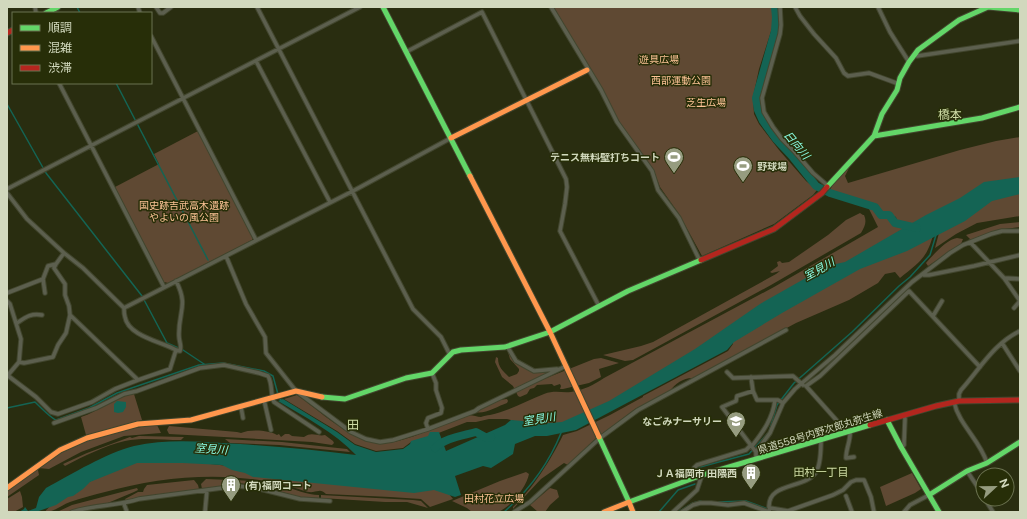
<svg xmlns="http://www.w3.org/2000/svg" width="1027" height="519" font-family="'Public Sans','Noto Sans JP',sans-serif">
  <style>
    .green { fill: #5f4933 }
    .water { fill: #146454 }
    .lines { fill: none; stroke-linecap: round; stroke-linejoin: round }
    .stream { stroke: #146454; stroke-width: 1.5 }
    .river { stroke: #146454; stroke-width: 8 }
    .street-casing { stroke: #42462e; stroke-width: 5.5 }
    .fast-casing { stroke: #42462e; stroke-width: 7 }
    .slow-casing { stroke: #42462e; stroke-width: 7 }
    .jam-casing { stroke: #42462e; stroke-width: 7 }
    .street { stroke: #5c5f4e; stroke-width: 3.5 }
    .fast { stroke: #63d668; stroke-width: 5 }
    .slow { stroke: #ff974d; stroke-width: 5 }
    .jam { stroke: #b3261e; stroke-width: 5 }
    .labels { text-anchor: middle; stroke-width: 3; stroke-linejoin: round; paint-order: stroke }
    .park-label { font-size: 10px; fill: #fdc396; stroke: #272e08 }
    .poi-label { font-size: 10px; font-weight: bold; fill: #d1d8bd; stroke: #272e08; text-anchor: end }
    .street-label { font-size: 10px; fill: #d1d8bd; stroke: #272e08 }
    .water-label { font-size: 11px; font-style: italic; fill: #8bfde5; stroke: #272e08 }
    .neighbourhood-label { font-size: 11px; fill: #cfdca6; stroke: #272e08 }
    .quarter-label { font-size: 12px; fill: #cfdca6; stroke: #272e08 }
  </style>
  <rect width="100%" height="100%" fill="#292d10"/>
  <path class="green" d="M553,7H772L773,25L759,69L753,97L754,114L759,124L779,150L806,181L817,190L813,195L774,224L702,256L679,214L660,187L653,169L618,120L608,99Z
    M198,131L253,238L252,240L168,283L164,282L115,187L159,164L154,154Z
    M1020,137V179L961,200L912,225L897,221L896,217L883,212L877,206L866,201L837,194L830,190L833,184V182L850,166L845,176L848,183L960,150L996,141Z
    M1020,192V216L977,223L956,234L935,248L939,233L991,199Z
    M868,207L875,209L882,218L888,217L895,225L907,229L697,351L611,402L563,424L527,428L522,423L507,419H489L476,422H467L423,439L411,442L403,448L376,451L355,444L337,431L284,399L297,395C318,410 347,436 371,442C398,449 441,423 466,416C471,414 476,417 481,417C484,416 487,415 490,415C509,411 526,401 544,394C555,390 561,393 571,392C583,390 594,385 604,378L774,287L878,227Z
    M860,213L863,215H864C867,222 865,226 861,233L771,285L633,360L625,361L603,355L641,346L653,342L776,274L780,271L772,273L770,272L778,266L777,262L780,261L782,263L789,262L828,235L846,220Z
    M1020,222V227L997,230L971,240L966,235L1000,224Z
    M933,235C927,259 918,263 900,278L895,272L885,274L878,283L849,300L796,323L694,378C685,377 675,383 670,391L635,409L594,440L568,465L564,463L541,479L513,509V507C532,490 552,458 563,435L577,431L610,415L643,397V396L728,351L733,344L732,340L857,269Z
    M957,238L963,239L961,244L928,266L926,263C933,255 947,239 957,238Z
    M508,352L514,360L534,373L550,371L539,381L594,359L601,358L619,363L599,369L601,377L589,383L563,389H560L561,386L560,384L554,386L552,384L537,385L534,388L530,389L527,394L520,397L518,396L513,386L502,377L495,362L496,357L498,358C498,367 503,371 509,377L517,374L519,371V369L510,359Z
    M134,394L142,420L86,435L81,417C100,411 114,397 134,394Z
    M507,399L508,401L507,403C498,406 484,415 475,412L499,400Z
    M157,425L161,433L124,436L81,452L49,469L38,468C44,464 50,459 56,455C84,438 124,428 157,425Z
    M169,426L237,432L241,433C250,429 269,430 277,435L279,434L281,437L285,434H289L292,436L304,437C312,431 318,437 325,435L333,441L334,443L332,445L312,442L169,434L167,430Z
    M139,436L184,437L181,440C163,440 143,437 125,441C104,446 84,456 65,466L63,464L87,453L130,437L132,438Z
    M225,439L282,442L347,449L350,452L279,445L230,443Z
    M165,459L435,489L449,494L453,499L430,507L421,499L390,497L326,494C321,489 319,491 313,492C308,493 300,489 295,488C235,470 165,475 105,492C93,495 81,498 70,502C61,505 55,512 45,512C53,498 117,467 134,462C144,460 155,460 165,459Z
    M35,470H38L39,475L7,497V490Z
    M526,472L529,474C527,486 510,509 497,512C490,514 480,512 472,512L467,508L452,501L500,481Z
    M912,473L921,489L915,493L886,506L880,487Z
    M206,479C231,480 258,480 283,486C295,489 307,495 319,495V498L299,497L276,490L240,483L202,489L201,484Z
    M194,480L198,485L199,489L126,501L125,499L138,492H143L144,489L147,485Z
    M137,488L138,490L134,492L103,505L87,507L69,512H57L72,505Z
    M550,488L557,490L559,497L550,505L545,512H538L530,505Z
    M20,491L22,497L23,507L14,512H7V499Z
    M321,495L413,500L421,501L428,508L407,502H385L321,498Z"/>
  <path class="water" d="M1020,177V194L992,201L965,221L907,251L860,269L782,313L734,342L727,350L576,430L547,436H535L515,444L513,454L491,468L483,466L455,476L461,495L455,497L434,490L414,493L253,477L245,473L232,470L222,465L183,463H137L90,482L83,489L73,496L68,497L56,505L36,512H19L24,509L25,507L28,511L36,508L39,497L46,488C72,474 106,453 134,446C169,438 205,442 240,444C279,447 317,450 356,455C334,432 305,417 278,401L283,399L337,432L355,445L376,452L403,449L410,444L411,441L428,436L430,432H439L446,451L505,425L511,420L523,421L529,426L537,424L562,422L609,401L695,349L760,304L827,266L845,262L926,215L960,198L984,182Z
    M117,401L126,402V407L123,412L118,413L114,412V404Z"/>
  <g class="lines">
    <path class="stream" d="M77,7L80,13
      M116,83L208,260
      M7,104L46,173L142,296L167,343L183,350L204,364
      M7,408L35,402C40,407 51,418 56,420L89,408L117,393L199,365L223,363L264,371L273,376L279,398L281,400
      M697,469L700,467L749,454L769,432L777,405L794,383L852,332L899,286L910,277L930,255L936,235
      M717,502L746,501L768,509
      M680,511L693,503L701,501
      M504,512C528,491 549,463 561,433
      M659,512L678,490L695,484"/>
    <path class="river" d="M775,7L776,17L775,31L756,98L758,110L763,121L776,139L792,156L816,186L830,193L875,207L881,215H889L895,223L917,228
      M435,448C445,438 462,436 476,432L487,438L491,437"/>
    <g class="street-casing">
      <path id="street" d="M35,7L36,13
        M138,7L140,13
        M156,7L160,13H163L171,7
        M257,7L413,309L441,337L450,355
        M551,7L601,90L617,122L652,171L658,190L679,218L700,261
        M780,7L781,25L780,34L762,98L764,112L773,127L782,139L794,151L813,173L827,185
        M795,7L800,16L814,34L836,58L844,73L848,76L869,73L899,84
        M878,7L890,32L909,62
        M151,36L256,240
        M406,52L482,12L566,179L567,187L565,204L560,231L599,306
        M915,55L917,56L1020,41
        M256,61L330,202
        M59,83L164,287
        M7,189L360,7
        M7,193L27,219L64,253L56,264L48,266L43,279L7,293
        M970,242L1004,278L1020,279
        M64,253L83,268L124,308C124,311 124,314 125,317C128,336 162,342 176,350
        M226,256L246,304L265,337L266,353L296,391L351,432L366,439L380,442L393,440L428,429
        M56,264L54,268L65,284V295L69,306L70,315
        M923,274L924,275H929L974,266L1020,255
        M1004,278L1020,301
        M43,279L45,293
        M7,301L10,304L21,339L19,362L8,375
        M124,308L353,191L451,138
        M1014,308L1020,301
        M933,316L942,301
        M17,323C26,317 31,313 42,315
        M1002,343L1020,371
        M507,346L516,361L534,371L557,369
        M19,362L24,363L53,357L58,345L66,333L70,315L138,380L170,369L176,350L180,351C182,345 179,342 179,336C178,312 189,306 176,281
        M727,372L733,378L793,376L803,385
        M432,373L436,383V390L442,408L441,413L428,418L426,423L428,429L475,411L479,408L566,366
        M7,375L36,397L51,412L58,414L92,402L115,389L138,380
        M751,377L753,391L757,400H778L783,403
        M753,391L737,396L736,401L722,407L756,452V457L757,459
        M264,400L271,430
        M959,401V394L961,390C979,370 994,343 1020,331
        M954,402C959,425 980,440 987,463
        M241,407L243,418
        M54,423L96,408L124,394L137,391L200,368L224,365L259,373L268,376C273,385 270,393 274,402L319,432
        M850,431C851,440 846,448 846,458L854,457
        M847,432L806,386L820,376L909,291L980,367
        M752,446C763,432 773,418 775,400
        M901,447L904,445V443L905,419L904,415
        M756,452L770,433L783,403L795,389L835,355L912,282L950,253L963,245L991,234L1002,231H1020
        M967,471L983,495
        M696,478L694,468L697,465L746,450L751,445
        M846,496L852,512
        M985,499L993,512
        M124,504L127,512
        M770,508L788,511L833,495L843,490L851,482L856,480H864L871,497L874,512
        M769,511L770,508L769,507C768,481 808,490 817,470C821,462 821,448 821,439
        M72,512C93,505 117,506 139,499L237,486L256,488L300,499L330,501
        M205,512L207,490
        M514,512L530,502L600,438L638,410L786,330
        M673,512L697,490L702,475
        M682,512L693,505L700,503H711L728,505L744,503L769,512
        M904,512L910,505L929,495"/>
    </g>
    <g class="fast-casing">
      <path id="fast" d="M383,7L470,176
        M46,13L58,7
        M874,136L882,114L897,90L900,78L909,62L918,50L959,20L988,7L1020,10
        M827,187L874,136L982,118L1020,107
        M322,397L345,399L406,378L432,373L453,352L461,350L505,347L550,332L628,291L701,260
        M887,420L901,447L939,512
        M599,437L629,502L702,475L870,425
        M929,495L967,471L987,463L1020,442"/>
    </g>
    <g class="slow-casing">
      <path id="slow" d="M451,138L587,70
        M470,176L550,332L599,437
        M7,488L60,450L87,438L138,424L191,420L296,391L322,397
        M604,512L629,502L633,512"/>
    </g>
    <g class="jam-casing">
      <path id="jam" d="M7,33L13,30
        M701,260L774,229L822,193L827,187
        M870,425L936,406L959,401L1020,400"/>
    </g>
    <use href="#street" class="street"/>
    <use href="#fast" class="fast"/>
    <use href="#slow" class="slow"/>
    <use href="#jam" class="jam"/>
  </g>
  <defs>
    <g id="stadium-pin" transform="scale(1)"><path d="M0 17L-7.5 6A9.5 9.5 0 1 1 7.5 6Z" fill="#969c80" stroke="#272e08"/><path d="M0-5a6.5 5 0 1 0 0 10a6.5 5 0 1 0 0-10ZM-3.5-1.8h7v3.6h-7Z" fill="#fff"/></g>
    <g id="school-pin" transform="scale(1)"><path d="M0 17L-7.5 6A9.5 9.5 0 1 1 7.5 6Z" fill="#969c80" stroke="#272e08"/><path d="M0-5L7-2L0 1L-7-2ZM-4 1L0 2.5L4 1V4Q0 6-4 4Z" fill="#fff"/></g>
    <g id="building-pin" transform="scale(1)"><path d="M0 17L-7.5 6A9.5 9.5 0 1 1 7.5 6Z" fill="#969c80" stroke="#272e08"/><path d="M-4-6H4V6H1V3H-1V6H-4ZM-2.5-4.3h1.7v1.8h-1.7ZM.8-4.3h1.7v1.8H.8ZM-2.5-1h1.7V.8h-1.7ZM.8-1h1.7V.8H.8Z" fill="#fff"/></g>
  </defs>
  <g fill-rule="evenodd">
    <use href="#stadium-pin" x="674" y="157"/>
    <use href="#stadium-pin" x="743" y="166"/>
    <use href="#school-pin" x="736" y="421"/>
    <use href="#building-pin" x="751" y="473"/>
    <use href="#building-pin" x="231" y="485"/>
  </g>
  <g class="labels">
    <g class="park-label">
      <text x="659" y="63">遊具広場</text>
      <text x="681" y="84">西部運動公園</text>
      <text x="706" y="106">芝生広場</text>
      <text x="184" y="209">国史跡吉武高木遺跡<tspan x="184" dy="12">やよいの風公園</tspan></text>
      <text x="494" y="502">田村花立広場</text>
    </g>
    <g class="poi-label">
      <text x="660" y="161">テニス無料壁打ちコート</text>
      <text x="757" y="170" text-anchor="start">野球場</text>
      <text x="722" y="425">なごみナーサリー</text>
      <text x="737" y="477">ＪＡ福岡市 田隈西</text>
      <text x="245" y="489" text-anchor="start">(有)福岡コート</text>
    </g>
    <g class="street-label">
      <text transform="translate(820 431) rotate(-17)" y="4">県道558号内野次郎丸弥生線</text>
    </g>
    <g class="water-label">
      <text transform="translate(797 145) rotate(50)" y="4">日向川</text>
      <text transform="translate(819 269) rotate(-29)" y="4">室見川</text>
      <text transform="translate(539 419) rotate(-9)" y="4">室見川</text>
      <text transform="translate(211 449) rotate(4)" y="4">室見川</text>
    </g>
    <g class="neighbourhood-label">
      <text x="821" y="476">田村一丁目</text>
    </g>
    <g class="quarter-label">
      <text x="950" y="119">橋本</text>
      <text x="353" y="429">田</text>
    </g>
  </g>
  <rect width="1027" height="519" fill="none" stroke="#d1d8bd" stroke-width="16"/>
  <rect x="12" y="12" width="140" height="72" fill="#272e08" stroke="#6b7250"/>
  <rect x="20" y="25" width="20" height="6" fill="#63d668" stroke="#6b7250"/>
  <text x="48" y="32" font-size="12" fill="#d1d8bd">順調</text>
  <rect x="20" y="45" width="20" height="6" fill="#ff974d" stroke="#6b7250"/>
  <text x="48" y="52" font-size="12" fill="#d1d8bd">混雑</text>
  <rect x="20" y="65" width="20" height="6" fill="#b3261e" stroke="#6b7250"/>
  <text x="48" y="72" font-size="12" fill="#d1d8bd">渋滞</text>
  <g transform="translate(995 487) rotate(68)"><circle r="19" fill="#272e08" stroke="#6b7250"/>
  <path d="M0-3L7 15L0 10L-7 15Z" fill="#969c80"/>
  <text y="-6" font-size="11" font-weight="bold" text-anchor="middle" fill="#d1d8bd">N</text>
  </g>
</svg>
